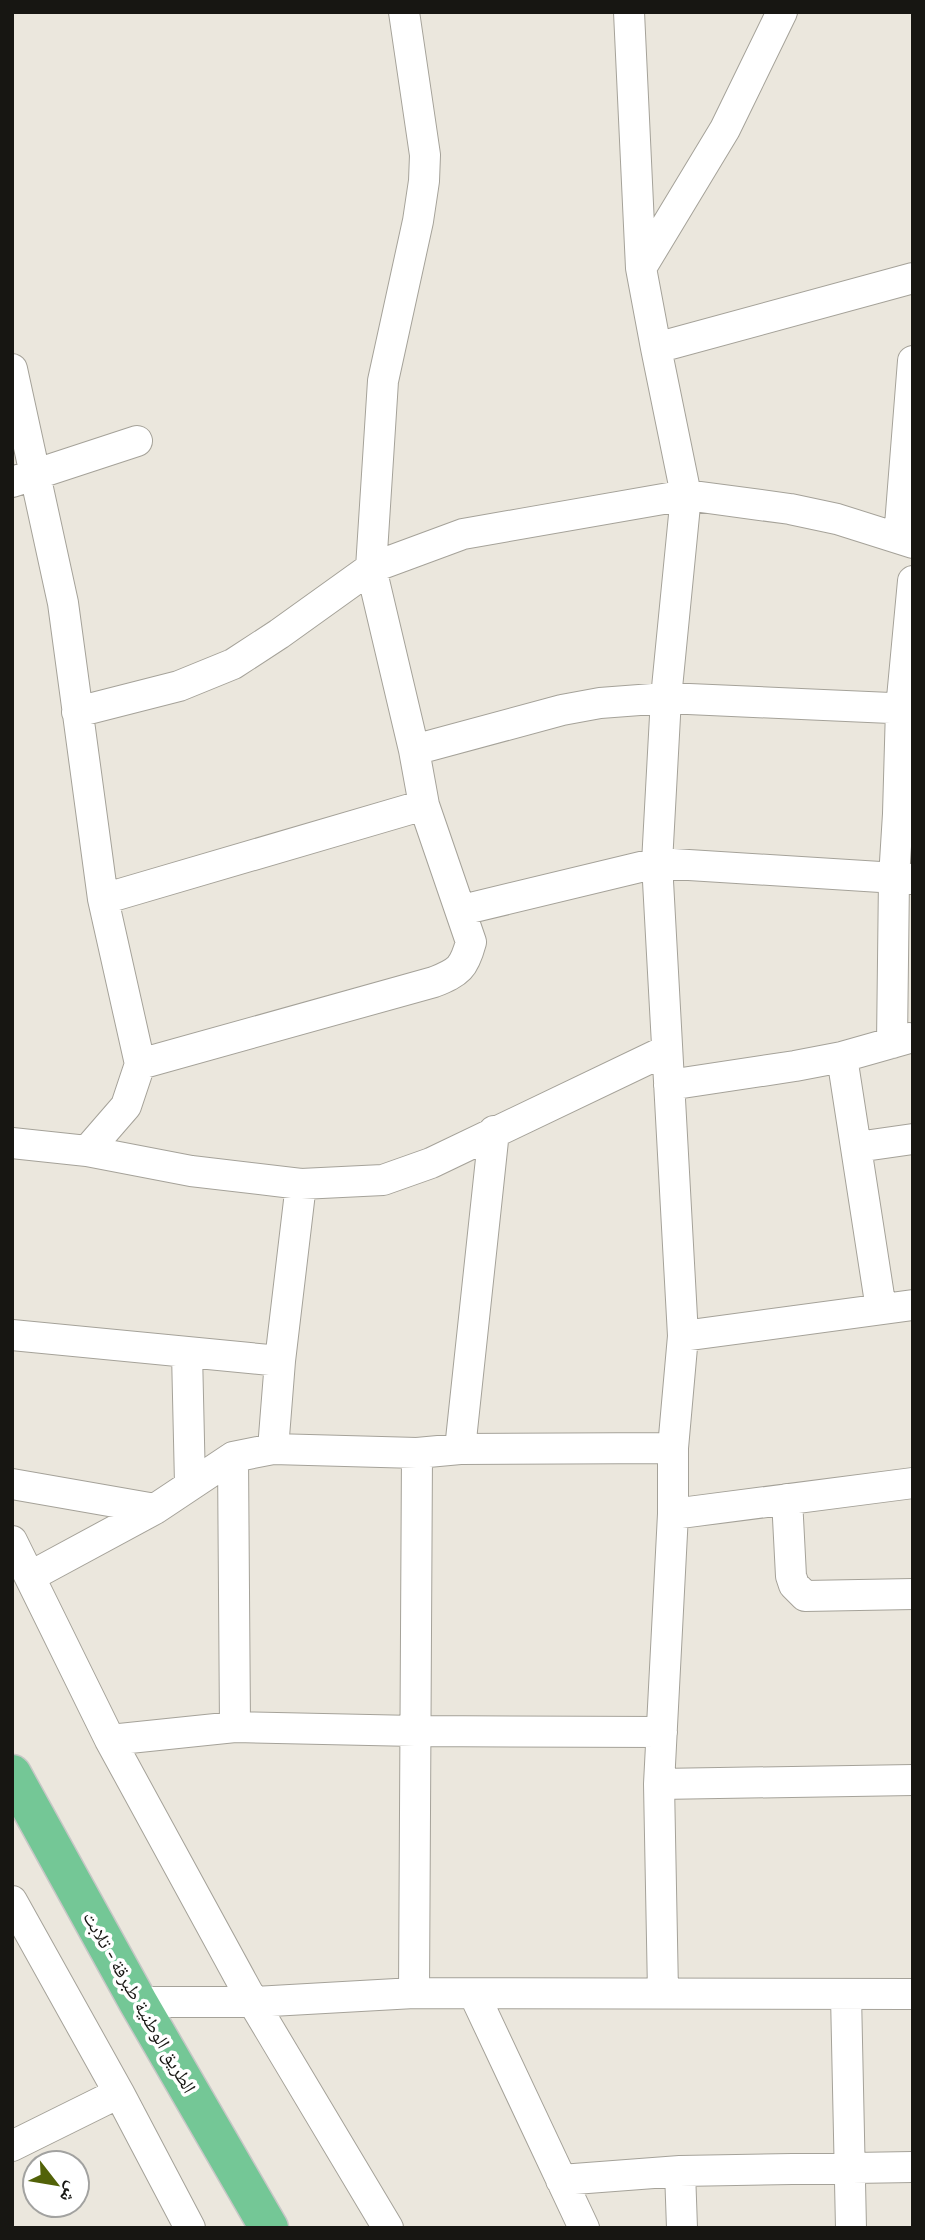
<svg xmlns="http://www.w3.org/2000/svg" width="925" height="2240" font-family="'Space Grotesk','Noto Naskh Arabic',sans-serif">
  <style>
    .lines { fill: none; stroke-linecap: round; stroke-linejoin: round }
    .street-casing { stroke: #a5a299; stroke-width: 32 }
    .primary-casing { stroke: #c7c7c6; stroke-width: 41 }
    .street { stroke: #fff; stroke-width: 30 }
    .primary { stroke: #74c796; stroke-width: 38 }
    .labels { text-anchor: middle; stroke-width: 7; stroke-linejoin: round; paint-order: stroke }
    .street-label { font-size: 19px; fill: #171612; stroke: #fff }
  </style>
  <rect width="100%" height="100%" fill="#ebe7dd"/>
  <g class="lines">
    <g class="street-casing">
      <path id="street" d="M629,12L641,268L656,348
        M641,268L725,129L782,12
        M12,369L63,603L103,899L140,1064L126,1106L87,1151L12,1143
        M12,482L137,441
        M899,538L913,361
        M77,712L179,686L233,664L279,634L371,568L463,534L686,495L790,509L837,519L913,543
        M414,750L562,710L600,703L666,698L913,709
        M103,899L424,805
        M462,910L657,863L912,879
        M892,1043L894,878L898,814L901,709L913,581
        M842,1057L881,1309
        M140,1064L434,982C459,972 464,968 471,942L424,805L414,750L371,568L383,381L418,221L424,181L425,155L404,12
        M669,1085L795,1066L842,1057L909,1038
        M857,1147L913,1139
        M87,1151L191,1171L301,1184L383,1180L431,1163L667,1050
        M12,1335L280,1361
        M683,1336L913,1305
        M187,1353L190,1484
        M273,1449L280,1361L301,1184
        M460,1449L494,1131
        M233,1457L235,1727
        M12,1484L155,1509
        M787,1499L791,1576L794,1585L805,1596L913,1594
        M673,1514L913,1483
        M12,1541L110,1740L253,2002L388,2228
        M31,1576L155,1509L233,1457L273,1449L417,1453L460,1449L673,1448
        M110,1740L235,1727L415,1731L662,1732
        M659,1784L913,1780
        M12,1901L119,2093L190,2228
        M663,1992L659,1784L673,1514V1448L683,1336L657,863L666,698L686,495L656,348L913,278
        M414,1993L417,1453
        M474,1994L584,2228
        M846,1995L851,2228
        M138,2002H253L414,1993L913,1994
        M12,2146L119,2093
        M561,2180L680,2171
        M682,2228L680,2171L913,2167"/>
    </g>
    <g class="primary-casing">
      <path id="primary" d="M12,1774L138,2002L269,2228"/>
    </g>
    <use href="#street" class="street"/>
    <use href="#primary" class="primary"/>
  </g>
  <g class="labels">
    <g class="street-label">
      <text transform="translate(140 2002) rotate(60)" y="7">الطريق الوطنية طبرقة - تلابت</text>
    </g>
  </g>
  <rect width="925" height="2240" fill="none" stroke="#171612" stroke-width="28"/>
  <g transform="translate(56 2184) rotate(121)"><circle r="33" fill="#ffffff" stroke="#a2a2a0" stroke-width="2"/>
  <path d="M0-5L12 26L0 18L-12 26Z" fill="#526208"/>
  <text y="-10" font-size="19" font-weight="bold" text-anchor="middle" fill="#171612">ش</text>
  </g>
</svg>
